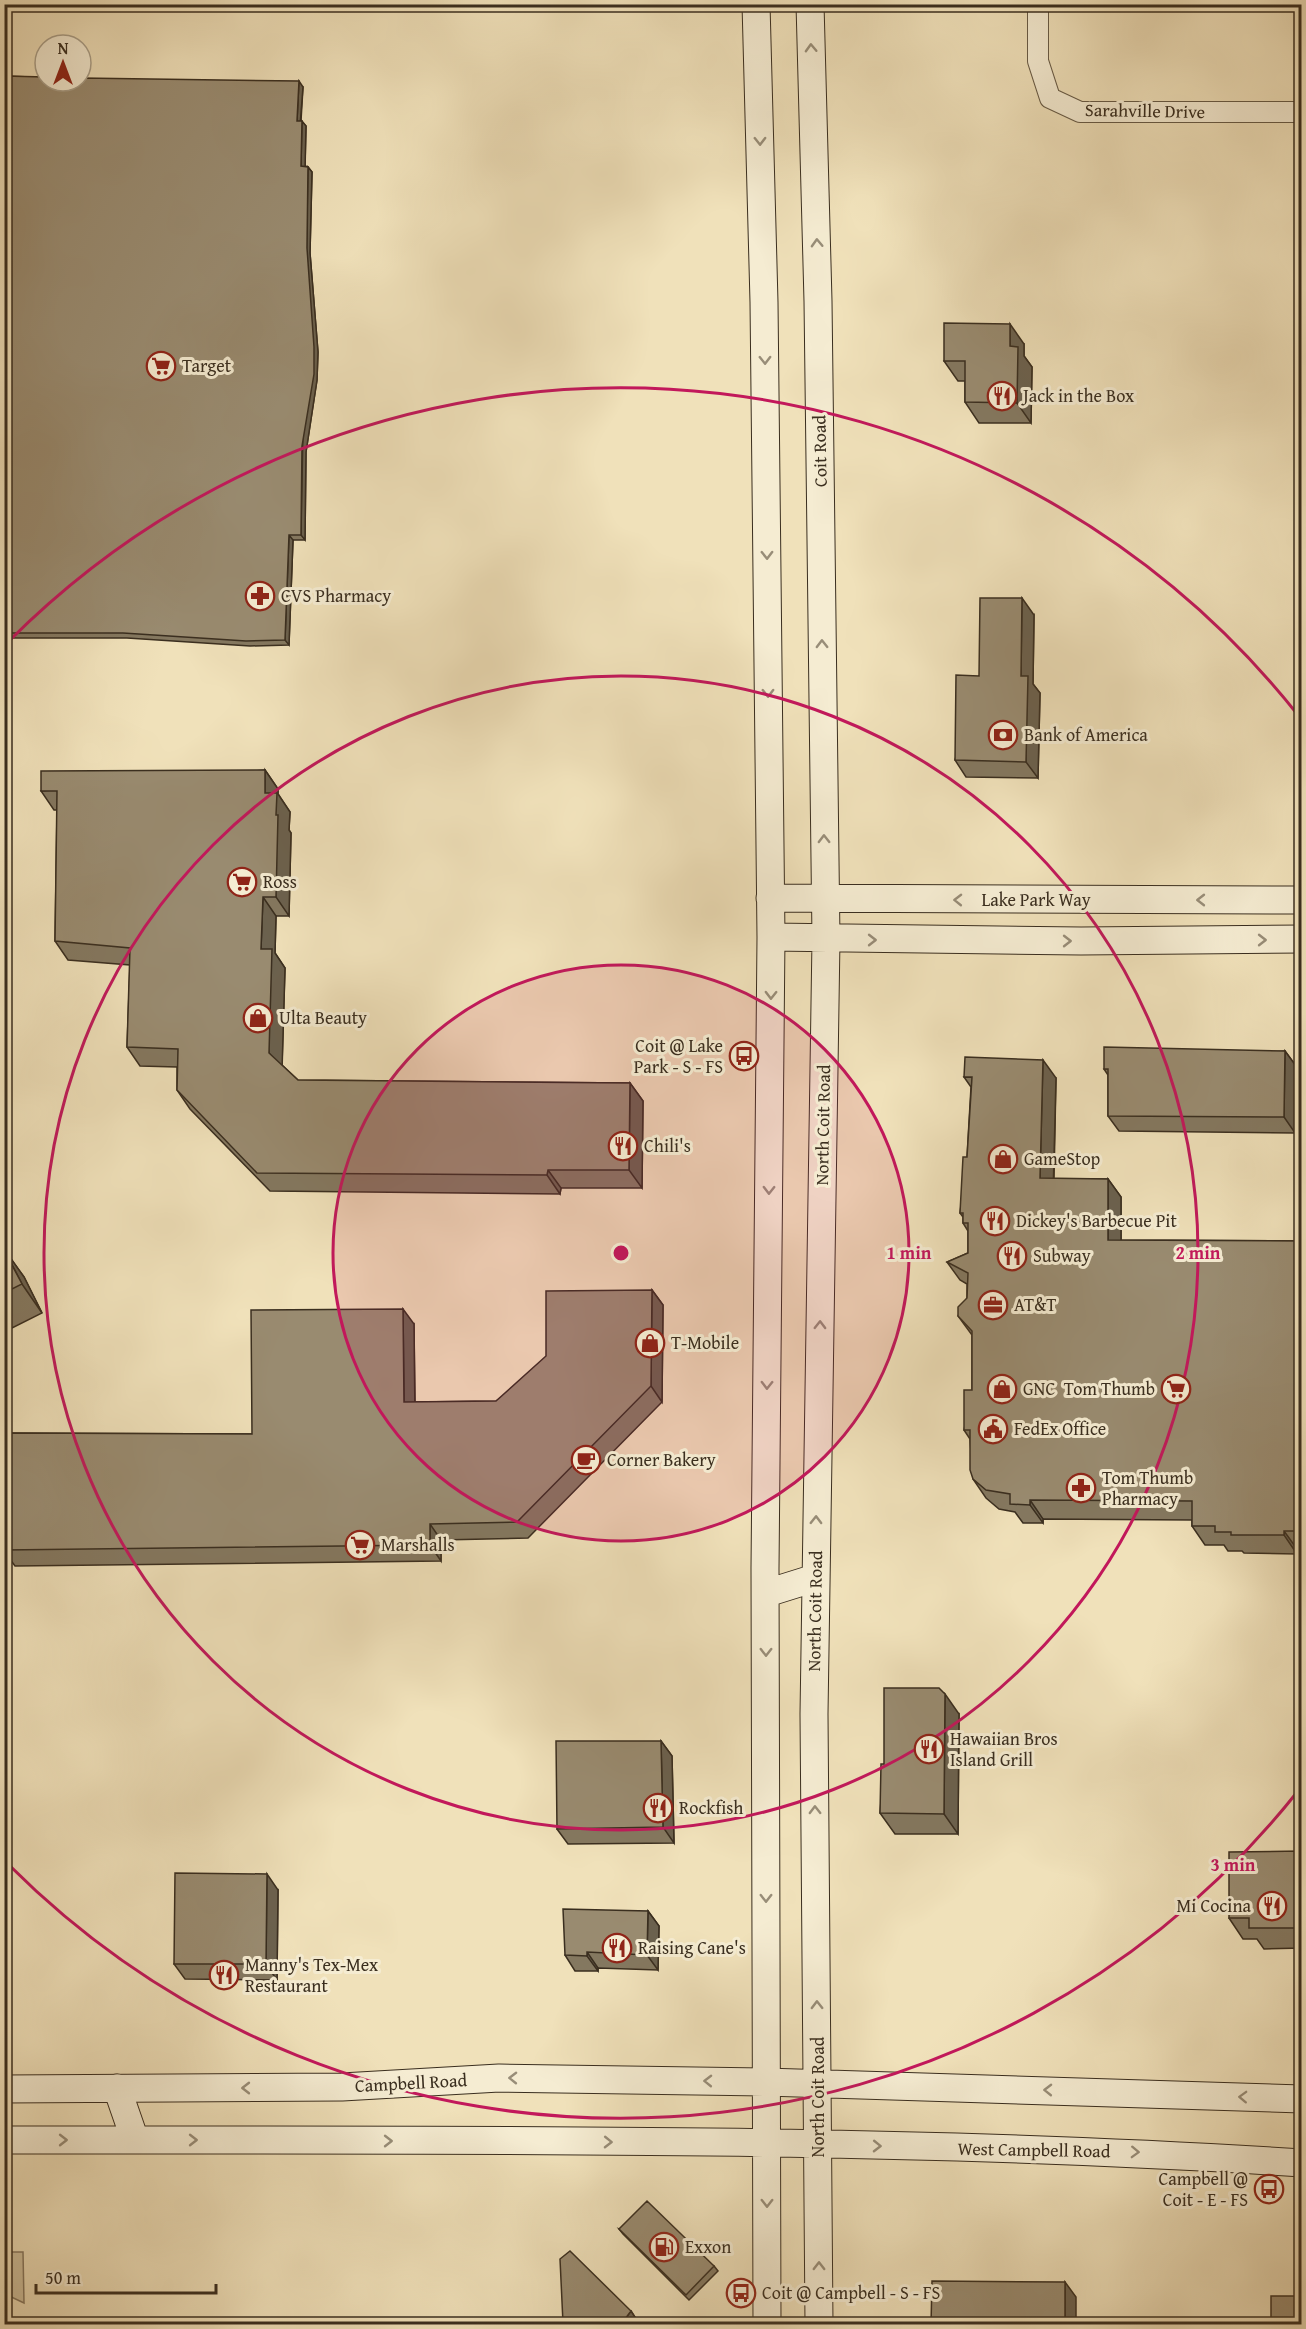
<svg xmlns="http://www.w3.org/2000/svg" width="1306" height="2329" font-family="'Gentium Book Plus',serif">
  <style>
    .green { fill: #d1c3a0; stroke: #867860; stroke-width: 1.5 }
    .lines { fill: none; stroke-linecap: round; stroke-linejoin: round }
    .street-casing { stroke: #685b46; stroke-width: 22 }
    .secondary-casing { stroke: #3a2e1f; stroke-width: 29 }
    .street { stroke: #f5ecd2; stroke-width: 20 }
    .secondary { stroke: #f5ecd2; stroke-width: 27 }
    .wall { fill: #847860; stroke: #3a2e1f; stroke-width: 1.5 }
    .shaded-wall { fill: #6b614e; stroke: #3a2e1f; stroke-width: 1.5 }
    .building { fill: #998b70; stroke: #3a2e1f; stroke-width: 1.5 }
    .oneway { stroke: #988d78 }
    .ring { fill: none; stroke: #c2185b; stroke-width: 3 }
    .labels { text-anchor: middle; stroke-width: 6; stroke-linejoin: round; paint-order: stroke }
    .street-label { font-size: 18px; fill: #3a2e1f; stroke: #f5ecd2 }
    .poi-label { font-size: 18px; fill: #3a2e1f; stroke: #f5ecd2; text-anchor: start }
    .centre { fill: #c2185b; stroke: #f5ecd2; stroke-width: 3 }
    .ring-label { font-size: 18px; text-anchor: middle; font-weight: bold; fill: #c2185b; stroke: #f5ecd2; stroke-width: 6; stroke-linejoin: round; paint-order: stroke }
  </style>
  <rect width="100%" height="100%" fill="#f0e1ba"/>
  <filter id="stains"><feTurbulence type="fractalNoise" baseFrequency=".00333" numOctaves="4"/><feColorMatrix values="0 0 0 0 .2 0 0 0 0 .09 0 0 0 0 .02 0 0 0 .5 -.17"/></filter>
  <radialGradient id="worn" r=".72"><stop offset=".6" stop-color="#630" stop-opacity="0"/><stop offset="1" stop-color="#630" stop-opacity=".3"/></radialGradient>
  <path class="green" d="M5,2252H23L24,2303L5,2294Z"/>
  <g class="lines">
    <g class="street-casing">
      <path id="street" d="M1038,4V61L1050,98L1080,112H1302"/>
    </g>
    <g class="secondary-casing">
      <path id="secondary" d="M756,4L764,302L771,937L765,1569L767,2324
        M810,4L818,301L826,939L814,1714L819,2324
        M770,898L1302,900
        M771,937L1081,941L1302,939
        M767,1593L815,1578
        M117,2088L135,2140
        M4,2089L342,2087L499,2078L766,2082L1302,2099
        M4,2140C437,2141 870,2135 1302,2163"/>
    </g>
    <use href="#street" class="street"/>
    <use href="#secondary" class="secondary"/>
  </g>
  <path class="wall" d="M4,76L303,87L301,121L306,126L305,166L308,167L312,172L310,253L318,352L317,380L306,452L305,540H293L289,645L250,646L127,638H4Z
    M1024,344V356L1032,367L1031,423H979L965,402V381H958L944,361Z
    M1034,615L1033,684L1040,693L1038,778L966,777L955,760L979,676Z
    M265,770L278,789V794L290,812L289,830L291,833L289,916H276L275,953L285,968L282,1065L298,1080L630,1083L643,1101L642,1188H561L560,1194L270,1191L190,1109L177,1090V1067L140,1066L127,1047L130,965L68,960L55,941L57,810H54L41,791Z
    M1285,1051L1296,1066L1295,1133L1119,1131L1108,1116V1075L1104,1069Z
    M964,1077L1056,1078L1054,1179H1108L1121,1197V1240L1302,1241V1549H1297V1554L1244,1553L1242,1551H1228L1224,1545H1205L1192,1526V1520L1043,1519V1523H1023L1015,1512L999,1509L986,1498L973,1479L970,1439L964,1430L972,1390V1335L958,1316L967,1298V1284L960,1280L947,1262L968,1253V1231L963,1223V1217L960,1213L967,1157L971,1087Z
    M4,1249L24,1277L42,1313L4,1332Z
    M652,1290L663,1305L662,1402L528,1538L441,1540V1561L15,1566L4,1551V1433L252,1434L414,1324L415,1402L496,1401Z
    M959,1714L958,1834H895L880,1813L884,1764Z
    M661,1741L672,1756L674,1843L568,1844L557,1829Z
    M1302,1851V1948L1264,1949L1257,1939H1243L1229,1918Z
    M278,1890L277,1980L185,1979L174,1964Z
    M648,1911L659,1926L658,1970L598,1968V1971H575L565,1955Z
    M619,2229L714,2266L718,2271L689,2300L623,2234Z
    M631,2311L640,2325H564L563,2323Z"/>
  <path class="shaded-wall" d="M299,81L303,87L300,126L297,121Z
    M302,121L306,126L305,171L301,166Z
    M308,167L312,172L310,253L318,352L317,380L306,452L305,540L301,535Z
    M1010,324L1024,344V356L1032,367L1031,423L1017,403L1010,346Z
    M289,535L293,540L289,645L285,640Z
    M1022,598L1034,615L1033,684L1040,693L1038,778L1026,762L1021,676Z
    M265,770L278,789V794L290,812L289,830L291,833L289,916L276,897L265,793Z
    M263,897L276,916L275,953L285,968L282,1071L269,1053L261,949Z
    M1285,1051L1296,1066L1295,1133L1284,1117Z
    M1043,1060L1056,1078L1053,1197L1040,1178Z
    M630,1083L643,1101L642,1188L629,1170Z
    M548,1170L561,1188L560,1194L547,1175Z
    M1108,1179L1121,1197V1258L1108,1240Z
    M4,1249L24,1277L42,1313L22,1284Z
    M652,1290L663,1305L662,1402L651,1386Z
    M403,1309L414,1324L415,1418L404,1402Z
    M1030,1500L1043,1519V1523L1030,1505Z
    M430,1524L441,1540V1561L430,1545Z
    M1284,1531L1297,1549V1554L1284,1535Z
    M945,1694L959,1714L958,1834L944,1814Z
    M661,1741L672,1756L674,1843L663,1827Z
    M267,1874L278,1890L277,1980L266,1964Z
    M648,1911L659,1926L658,1970L647,1955Z
    M587,1952L598,1968V1971L587,1956Z
    M1065,2282L1076,2297V2325H1065Z
    M631,2311L640,2325H624L622,2323Z"/>
  <path class="building" d="M4,76L45,77V81H81V78L299,81L297,121H302L301,166L308,167L307,248L314,347V374L302,446L301,535H289L285,640L246,641L123,633H4Z
    M944,323L1010,324V346L1018,347L1017,403L965,402V361H944Z
    M980,598H1022L1021,676H1028L1026,762L955,760L956,675L979,676Z
    M265,770V793H277L276,815H278L276,897H263L261,949H272L269,1053L298,1080L630,1083L629,1170H548L547,1175L257,1173L177,1090L178,1049L127,1047L130,948L55,941L57,791H41V771Z
    M1104,1047L1285,1051L1284,1117L1108,1116V1069H1104Z
    M965,1057L1043,1060L1040,1178L1108,1179V1240L1302,1241V1531H1284V1535H1231V1532H1215V1526H1192V1501L1030,1500V1505L1010,1504V1494L986,1490L973,1479L970,1470V1430H964V1390H972V1331L958,1316V1307L967,1298L968,1273L947,1262L968,1253V1223H963V1213H960L963,1157H967L972,1077H964Z
    M4,1250L22,1284L4,1293Z
    M652,1290L651,1386L517,1522L430,1524V1545L4,1550V1433L252,1434L251,1310L403,1309L404,1402L496,1401L546,1356V1291Z
    M884,1688H939L945,1694L944,1814L880,1813L881,1764H884Z
    M556,1741H661L663,1827L557,1829Z
    M1302,1851V1928H1249V1918H1229V1852Z
    M175,1873L267,1874L266,1964H174Z
    M563,1909L648,1911L647,1955L587,1952V1956L565,1955Z
    M647,2201L714,2266L686,2295L619,2229Z
    M570,2251L631,2311L622,2323H563L560,2259Z
    M932,2281L1065,2282V2325H931Z
    M1271,2296H1302V2325H1271Z"/>
  <defs><path id="oneway-chevron" d="M-2-3.5L2.5 0L-2 3.5" fill="none" stroke-width="1.6" stroke-linecap="round" stroke-linejoin="round" transform="scale(1.5)"/></defs>
  <g class="oneway">
    <use href="#oneway-chevron" transform="translate(811 48) rotate(-92)"/>
    <use href="#oneway-chevron" transform="translate(760 141) rotate(89)"/>
    <use href="#oneway-chevron" transform="translate(817 243) rotate(-92)"/>
    <use href="#oneway-chevron" transform="translate(765 360) rotate(89)"/>
    <use href="#oneway-chevron" transform="translate(767 555) rotate(89)"/>
    <use href="#oneway-chevron" transform="translate(822 644) rotate(-91)"/>
    <use href="#oneway-chevron" transform="translate(768 693) rotate(89)"/>
    <use href="#oneway-chevron" transform="translate(824 839) rotate(-91)"/>
    <use href="#oneway-chevron" transform="translate(958 900) rotate(-179)"/>
    <use href="#oneway-chevron" transform="translate(1201 900) rotate(180)"/>
    <use href="#oneway-chevron" transform="translate(872 940)"/>
    <use href="#oneway-chevron" transform="translate(1262 940)"/>
    <use href="#oneway-chevron" transform="translate(1067 941)"/>
    <use href="#oneway-chevron" transform="translate(771 995) rotate(91)"/>
    <use href="#oneway-chevron" transform="translate(769 1190) rotate(91)"/>
    <use href="#oneway-chevron" transform="translate(820 1325) rotate(-89)"/>
    <use href="#oneway-chevron" transform="translate(767 1385) rotate(91)"/>
    <use href="#oneway-chevron" transform="translate(816 1520) rotate(-89)"/>
    <use href="#oneway-chevron" transform="translate(766 1652) rotate(90)"/>
    <use href="#oneway-chevron" transform="translate(815 1810) rotate(-91)"/>
    <use href="#oneway-chevron" transform="translate(766 1898) rotate(90)"/>
    <use href="#oneway-chevron" transform="translate(817 2005) rotate(-91)"/>
    <use href="#oneway-chevron" transform="translate(513 2078) rotate(-179)"/>
    <use href="#oneway-chevron" transform="translate(708 2081) rotate(-179)"/>
    <use href="#oneway-chevron" transform="translate(246 2088) rotate(180)"/>
    <use href="#oneway-chevron" transform="translate(1048 2090) rotate(-179)"/>
    <use href="#oneway-chevron" transform="translate(1243 2097) rotate(-178)"/>
    <use href="#oneway-chevron" transform="translate(63 2140)"/>
    <use href="#oneway-chevron" transform="translate(193 2140)"/>
    <use href="#oneway-chevron" transform="translate(388 2141)"/>
    <use href="#oneway-chevron" transform="translate(608 2142) rotate(1)"/>
    <use href="#oneway-chevron" transform="translate(877 2146) rotate(1)"/>
    <use href="#oneway-chevron" transform="translate(1135 2152) rotate(2)"/>
    <use href="#oneway-chevron" transform="translate(767 2203) rotate(90)"/>
    <use href="#oneway-chevron" transform="translate(819 2266) rotate(-90)"/>
  </g>
  <circle cx="621" cy="1253" r="288" fill="#c2185b" fill-opacity=".12"/>
  <g class="ring">
    <circle cx="621" cy="1253" r="288"/>
    <circle cx="621" cy="1253" r="577"/>
    <path d="M1298 1791A865 865 0 0 1 9 1865M9 641A865 865 0 0 1 1298 715"/>
  </g>
  <defs>
    <g id="supermarket-ring" transform="scale(1.5)"><circle r="9.5" fill="#f5ecd2" stroke="#8f2418" stroke-width="1.5"/><path d="M-6-5.5h2.5l.6 2H6L4.5 2H-2.5L-4.4-4H-6ZM-1.5 3.2a1.3 1.3 0 1 0 .1 0ZM3 3.2a1.3 1.3 0 1 0 .1 0Z" fill="#8f2418"/></g>
    <g id="restaurant-ring" transform="scale(1.5)"><circle r="9.5" fill="#f5ecd2" stroke="#8f2418" stroke-width="1.5"/><path d="M-5-6h1v4h1v-4h1v4h1v-4h1v5L-1.5 .5V6h-2V.5L-5-1ZM5-6V6H3V1.5H1.5Q1.5-4 5-6Z" fill="#8f2418"/></g>
    <g id="pharmacy-ring" transform="scale(1.5)"><circle r="9.5" fill="#f5ecd2" stroke="#8f2418" stroke-width="1.5"/><path d="M-2-6h4v4h4v4h-4v4h-4v-4h-4v-4h4Z" fill="#8f2418"/></g>
    <g id="bank-ring" transform="scale(1.5)"><circle r="9.5" fill="#f5ecd2" stroke="#8f2418" stroke-width="1.5"/><path d="M-6-4H6V4H-6ZM0-2.3a2.3 2.3 0 1 0 0 4.6a2.3 2.3 0 1 0 0-4.6Z" fill="#8f2418"/></g>
    <g id="shop-ring" transform="scale(1.5)"><circle r="9.5" fill="#f5ecd2" stroke="#8f2418" stroke-width="1.5"/><path d="M-5-2.5h2.3a2.7 3.5 0 0 1 5.4 0H5L5.5 6h-11ZM-1.5-2.5h3a1.5 2.3 0 0 0-3 0Z" fill="#8f2418"/></g>
    <g id="bus-ring" transform="scale(1.5)"><circle r="9.5" fill="#f5ecd2" stroke="#8f2418" stroke-width="1.5"/><path d="M-5-6H5V4H4V6H2V4H-2V6H-4V4H-5ZM-3.5-4V0h7V-4ZM-3.5 1.2v1.5H-2V1.2ZM2 1.2v1.5H3.5V1.2Z" fill="#8f2418"/></g>
    <g id="office-ring" transform="scale(1.5)"><circle r="9.5" fill="#f5ecd2" stroke="#8f2418" stroke-width="1.5"/><path d="M-6-3h4V-5.5h4V-3h4V5H-6ZM-1-4.5V-3h2v-1.5ZM-6 0V1H6V0Z" fill="#8f2418"/></g>
    <g id="civic-ring" transform="scale(1.5)"><circle r="9.5" fill="#f5ecd2" stroke="#8f2418" stroke-width="1.5"/><path d="M-.6-6.5H3V-4.5H.6V-3L4-1V1h2V6H-6V1h2V-1L-.6-3ZM-1.2 2.5V6h2.4V2.5Z" fill="#8f2418"/></g>
    <g id="cafe-ring" transform="scale(1.5)"><circle r="9.5" fill="#f5ecd2" stroke="#8f2418" stroke-width="1.5"/><path d="M-5.5-4.5H6V0H3Q3 3.5 0 3.5H-2.5Q-5.5 3.5-5.5 0ZM3-3.2v2h1.7v-2ZM-6 4.5H4V6H-6Z" fill="#8f2418"/></g>
    <g id="fuel-ring" transform="scale(1.5)"><circle r="9.5" fill="#f5ecd2" stroke="#8f2418" stroke-width="1.5"/><path d="M-5.5-6h7V0h2V4h1.3V-2.5L3-4.5l.8-.8L6-3V5H2.5V1h-1V6h-7ZM-4.2-4.7v3.2H.2V-4.7Z" fill="#8f2418"/></g>
  </defs>
  <g fill-rule="evenodd">
    <use href="#supermarket-ring" x="161" y="366"/>
    <use href="#restaurant-ring" x="1002" y="396"/>
    <use href="#pharmacy-ring" x="260" y="596"/>
    <use href="#bank-ring" x="1003" y="735"/>
    <use href="#supermarket-ring" x="242" y="882"/>
    <use href="#shop-ring" x="258" y="1018"/>
    <use href="#bus-ring" x="744" y="1056"/>
    <use href="#restaurant-ring" x="623" y="1146"/>
    <use href="#shop-ring" x="1003" y="1159"/>
    <use href="#restaurant-ring" x="995" y="1221"/>
    <use href="#restaurant-ring" x="1012" y="1256"/>
    <use href="#office-ring" x="993" y="1305"/>
    <use href="#shop-ring" x="650" y="1343"/>
    <use href="#shop-ring" x="1002" y="1389"/>
    <use href="#supermarket-ring" x="1176" y="1389"/>
    <use href="#civic-ring" x="993" y="1429"/>
    <use href="#cafe-ring" x="586" y="1460"/>
    <use href="#pharmacy-ring" x="1081" y="1488"/>
    <use href="#supermarket-ring" x="360" y="1545"/>
    <use href="#restaurant-ring" x="929" y="1749"/>
    <use href="#restaurant-ring" x="658" y="1808"/>
    <use href="#restaurant-ring" x="1272" y="1906"/>
    <use href="#restaurant-ring" x="617" y="1948"/>
    <use href="#restaurant-ring" x="224" y="1975"/>
    <use href="#bus-ring" x="1269" y="2189"/>
    <use href="#fuel-ring" x="664" y="2247"/>
    <use href="#bus-ring" x="741" y="2293"/>
  </g>
  <g class="labels">
    <g class="street-label">
      <text transform="translate(1145 111) rotate(1)" y="6">Sarahville Drive</text>
      <text transform="translate(820 451) rotate(-91)" y="6">Coit Road</text>
      <text x="1036" y="906">Lake Park Way</text>
      <text transform="translate(823 1125) rotate(-89)" y="6">North Coit Road</text>
      <text transform="translate(815 1611) rotate(-89)" y="6">North Coit Road</text>
      <text transform="translate(411 2083) rotate(-3)" y="6">Campbell Road</text>
      <text transform="translate(818 2097) rotate(-90)" y="6">North Coit Road</text>
      <text transform="translate(1034 2150) rotate(1)" y="6">West Campbell Road</text>
    </g>
    <g class="poi-label">
      <text x="182" y="372">Target</text>
      <text x="1023" y="402">Jack in the Box</text>
      <text x="281" y="602">CVS Pharmacy</text>
      <text x="1024" y="741">Bank of America</text>
      <text x="263" y="888">Ross</text>
      <text x="279" y="1024">Ulta Beauty</text>
      <text x="723" y="1052" text-anchor="end">Coit @ Lake<tspan x="723" dy="21">Park - S - FS</tspan></text>
      <text x="644" y="1152">Chili's</text>
      <text x="1024" y="1165">GameStop</text>
      <text x="1016" y="1227">Dickey's Barbecue Pit</text>
      <text x="1033" y="1262">Subway</text>
      <text x="1014" y="1311">AT&amp;T</text>
      <text x="671" y="1349">T-Mobile</text>
      <text x="1023" y="1395">GNC</text>
      <text x="1155" y="1395" text-anchor="end">Tom Thumb</text>
      <text x="1014" y="1435">FedEx Office</text>
      <text x="607" y="1466">Corner Bakery</text>
      <text x="1102" y="1484">Tom Thumb<tspan x="1102" dy="21">Pharmacy</tspan></text>
      <text x="381" y="1551">Marshalls</text>
      <text x="950" y="1745">Hawaiian Bros<tspan x="950" dy="21">Island Grill</tspan></text>
      <text x="679" y="1814">Rockfish</text>
      <text x="1251" y="1912" text-anchor="end">Mi Cocina</text>
      <text x="638" y="1954">Raising Cane's</text>
      <text x="245" y="1971">Manny's Tex-Mex<tspan x="245" dy="21">Restaurant</tspan></text>
      <text x="1248" y="2185" text-anchor="end">Campbell @<tspan x="1248" dy="21">Coit - E - FS</tspan></text>
      <text x="685" y="2253">Exxon</text>
      <text x="762" y="2299">Coit @ Campbell - S - FS</text>
    </g>
  </g>
  <circle cx="621" cy="1253" r="9" class="centre"/>
  <g class="ring-label">
    <text x="909" y="1259">1 min</text>
    <text x="1198" y="1259">2 min</text>
    <text x="1233" y="1871">3 min</text>
  </g>
  <rect width="1306" height="2329" fill="none" stroke="#f0e1ba" stroke-width="24"/>
  <rect x="6" y="6" width="1294" height="2317" fill="none" stroke="#3a2e1f" stroke-width="3"/>
  <rect x="12" y="12" width="1282" height="2305" fill="none" stroke="#3a2e1f" stroke-width="1.5"/>
  <g transform="translate(63 63)"><circle r="28" fill="#f5ecd2" stroke="#aaa08a" stroke-width="1.5"/>
  <path d="M0-4.5L10 22L0 15L-10 22Z" fill="#8f2418"/>
  <text y="-9" font-size="16" font-weight="bold" text-anchor="middle" fill="#3a2e1f">N</text>
  </g>
  <path d="M36 2284v9h180v-9" fill="none" stroke="#3a2e1f" stroke-width="3"/>
  <text x="45" y="2284" font-size="18" fill="#3a2e1f" stroke="#f5ecd2" stroke-width="4.5" paint-order="stroke">50 m</text>
  <rect width="100%" height="100%" filter="url(#stains)"/>
  <rect width="100%" height="100%" fill="url(#worn)"/>
</svg>
